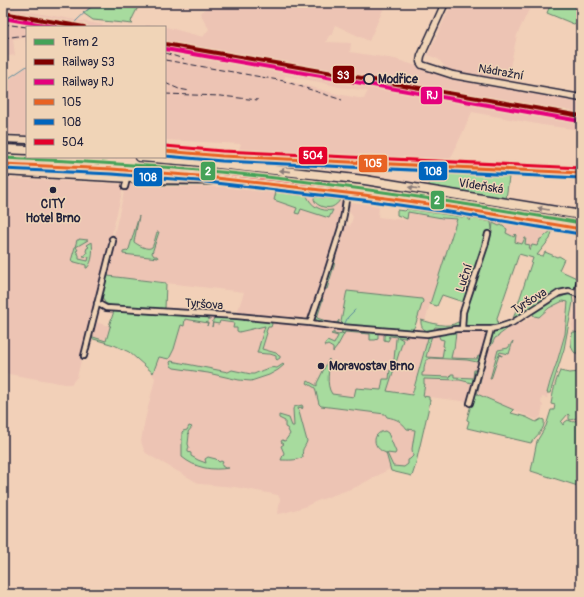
<svg xmlns="http://www.w3.org/2000/svg" width="584" height="597" font-family="Pangolin,sans-serif">
  <style>
    .built { fill: #edc4b4; fill-rule: evenodd }
    .green { fill: #a7db9e; stroke: #647e6c }
    .lines { fill: none; stroke-linecap: round; stroke-linejoin: round }
    .stream { stroke: #5a889d; stroke-width: 1 }
    .street-casing { stroke: #22223b; stroke-width: 8 }
    .secondary-casing { stroke: #22223b; stroke-width: 9 }
    .highway-casing { stroke: #22223b; stroke-width: 11 }
    .street { stroke: #f0d4b7; stroke-width: 4.5 }
    .secondary { stroke: #f0d4b7; stroke-width: 6 }
    .highway { stroke: #f0d4b7; stroke-width: 8 }
    .rail { stroke: #22223b; stroke-width: 1; stroke-dasharray: 6 3; stroke-linecap: butt }
    .bus-1-casing { stroke: #f0d4b7; stroke-width: 6 }
    .bus-2-casing { stroke: #f0d4b7; stroke-width: 6 }
    .bus-3-casing { stroke: #f0d4b7; stroke-width: 6 }
    .bus-1 { stroke: #e86223; stroke-width: 3 }
    .bus-2 { stroke: #0065bd; stroke-width: 3 }
    .bus-3 { stroke: #e4002b; stroke-width: 3 }
    .rail-1-casing { stroke: #f0d4b7; stroke-width: 7 }
    .rail-2-casing { stroke: #f0d4b7; stroke-width: 7 }
    .rail-1 { stroke: #800000; stroke-width: 4 }
    .rail-2 { stroke: #e5007d; stroke-width: 4 }
    .tram-1-casing { stroke: #f0d4b7; stroke-width: 6 }
    .tram-1 { stroke: #44a258; stroke-width: 3 }
    .oneway { fill: #897b79 }
    .stop-dot { fill: #f0d4b7; stroke: #22223b; stroke-width: 2 }
    .poi-dot { fill: #22223b; stroke: #f0d4b7; stroke-width: 1.5 }
    .labels { text-anchor: middle; stroke-width: 3; stroke-linejoin: round; paint-order: stroke }
    .street-label { font-size: 12px; fill: #22223b; stroke: #f0d4b7 }
    .stop-label { font-size: 12px; font-weight: bold; fill: #22223b; stroke: #f0d4b7; text-anchor: start }
    .poi-label { font-size: 12px; font-weight: bold; fill: #22223b; stroke: #f0d4b7 }
    .line-badge { stroke: #f0d4b7; stroke-width: 1.5 }
    .badge-label { font-size: 11px; text-anchor: middle; font-weight: bold; fill: #fff }
  </style>
  <rect width="100%" height="100%" fill="#f2d0b8"/>
  <filter id="ink" filterUnits="userSpaceOnUse"><feTurbulence type="fractalNoise" baseFrequency=".025" numOctaves="2"/><feDisplacementMap in="SourceGraphic" scale="8" xChannelSelector="R" yChannelSelector="G"/><feConvolveMatrix kernelMatrix="1 2 1 2 8 2 1 2 1" color-interpolation-filters="sRGB"/></filter>
  <g filter="url(#ink)">
    <path class="built" d="M214,3H386L369,41L335,25L333,30L334,31L332,35H330L328,37L326,42L351,43L350,52L395,59L442,74L449,79L581,102V130L542,125L472,112L450,160L238,151L241,144L165,140V27H146V25L166,27L203,37L209,29L200,13ZM285,76L320,82L339,87L368,91L364,99L337,94L285,80Z
      M452,3H532L517,35L507,81L449,71L438,59L428,55Z
      M3,7L110,26L120,27H27V46L25,41V37L13,39L15,55L3,57Z
      M27,67V135L3,133V84Z
      M3,178L124,184L77,377L71,384H65L3,373Z
      M126,184L167,187H223L340,200L342,203L343,208L341,222L313,311L309,317L295,320L237,313L244,292L107,276L113,239Z
      M352,202L379,206L378,217L406,220L407,212L442,218L457,219L430,303V304L425,321L417,320L347,291L346,295L341,320H339L337,323L329,322L317,318L323,299L321,298L324,289H327L334,266L336,254L345,224L350,226L353,217L349,211V204Z
      M493,221L552,230L551,233L550,239L535,258L493,234Z
      M581,299V340L574,333L572,325L577,304Z
      M563,301H568L565,334L557,362L550,382L547,398L542,397L541,403L543,405L541,416L537,420L477,394L491,340L521,322L522,323L534,316H541L547,310Z
      M183,316H218L242,322L244,331L264,326L271,321L331,329L430,336L428,338L412,395H415L432,335L456,332H487L488,333L469,402L429,397V400H430L428,411L415,467L412,476L393,470H388L356,487L317,501L304,507L284,513L278,514L280,499L278,495L235,487L200,484L154,458L146,453L144,450L141,441L145,420L154,383L155,378L152,374L153,373L159,357L169,359L174,349Z
      M94,322L111,326L106,341L90,336Z"/>
    <path class="green" d="M97,3H140L132,19L131,22L133,24L93,20L83,13Z
      M551,3H581V27L547,13Z
      M41,169L171,178L39,171Z
      M448,173L509,177L506,199L429,186V180L446,182Z
      M156,183H213L229,184L335,195L340,198L223,185H154Z
      M276,192L307,196C311,206 321,212 333,210L329,218L301,209L299,214L295,213L297,208L274,200Z
      M314,197L340,200C338,203 336,205 332,207C325,209 313,205 314,197Z
      M359,199L487,219L492,220L354,200Z
      M407,209L469,218V221H470L471,218L491,222L492,229L490,231L492,233L493,223L499,226L501,225L507,229L506,233L514,237L515,234L516,235L515,242L522,244L525,238H526L525,244L530,245L529,249L530,250L532,245L537,246L538,243H539L540,239H541L551,231L552,232L550,239L537,255L543,256L545,252L557,257L559,256L564,259L559,270L579,279L577,288C572,290 566,289 561,290C549,295 538,304 528,311L526,310L524,313L514,320L513,319L533,258L519,254L497,318L498,326L491,327H465C459,313 484,257 489,240L488,239L482,251H480V252L482,253L463,308L461,309L463,302L442,295L437,306L430,304L457,219L442,218L408,212L407,219L397,215V210L405,211Z
      M139,216L134,242C138,245 148,251 152,247C154,244 156,235 157,232H159L152,253L154,256H157L158,258L123,254V252L127,251L129,249Z
      M345,224L336,254L334,266L327,289H324L321,297L323,299L317,318L329,322L337,323L339,320V322L337,324L318,322L316,320V319L315,318V313L342,227H344Z
      M79,239L88,240L76,247L78,250L76,251L79,255V259L88,261L89,257L83,256L87,253L86,251L87,248L89,247L87,245L92,242C93,250 93,262 87,268H86V265L71,261L77,240H79Z
      M109,267L108,276L166,283L165,309L121,307L112,306L105,303L103,299L102,296Z
      M347,291L422,299L423,301L415,326L413,329L410,331L345,325L342,323L341,322L346,295Z
      M568,294L572,295L573,302L564,349L550,393H547L550,382L557,362L565,334L568,302L563,301L549,308L539,317L534,316L533,314L557,299Z
      M114,311L168,315V314L207,316L209,319L207,326L208,323L185,319L184,326L181,325L174,349L169,359L159,357L153,373L129,352L114,345L90,338V336L106,341L110,327L111,326H109Z
      M216,316L244,318L243,320L248,321L250,319L271,321L272,324L271,327H268L266,332L267,333L262,349L276,353L279,356H280V358L277,360L276,359V356L270,354H267L257,353L265,326L239,332L237,331V328H233L234,323L220,321L219,324L213,323L212,327L213,320Z
      M421,320C433,323 447,329 458,322L460,324L459,327L447,329L445,328L435,327L433,331C426,332 420,329 421,320Z
      M505,328L506,330L499,335V336L495,338L491,346H489L477,394L514,410L511,413L526,417L536,422L541,419L544,420C546,430 535,436 531,443L467,428L469,421L467,420V419L491,334L494,331Z
      M345,329L378,332V339L375,340H370V334L345,332L344,334L341,332Z
      M334,332V334L339,335L341,333L344,334L337,347L333,352V348L328,345L326,346L324,345L327,341L334,344L338,336L331,334Z
      M456,332L454,349H453L451,358L477,359L478,356L481,357L480,361L477,362L467,360L430,358C424,361 424,367 424,372L422,373V376L450,377L451,374H454V377L473,378L474,370H478L475,381L472,383L460,380L424,379V384H425L423,396L429,397V400H430L428,411L415,467L412,476L391,471L386,453C372,448 371,433 385,431L388,433L396,452L395,454L387,453L393,466L404,467L408,464V460L410,459L413,456L412,449L415,430L407,429C401,421 397,419 387,417L385,414L321,406L319,404L315,388L307,383L308,381L317,386V383L329,359C330,370 325,384 332,394L354,397L356,388L381,390L383,379H389L390,370H393L396,339L397,337L390,336L388,337H390L388,341L384,340V335L389,333L407,334L405,338L398,337L403,340L395,366L387,391L412,395L428,338L432,335L426,357L442,358L444,346H443L444,340L440,339L438,334L444,333V334L445,333Z
      M573,332L581,333V352L578,353H575C570,348 570,339 573,332Z
      M513,341L509,354L500,352L499,354L502,355V356L499,355L491,379H490L498,350L508,348Z
      M171,361L228,372L232,370L251,374H254C261,371 270,366 277,368L283,364L284,365L278,370L269,375L251,381L239,380L208,373L174,368L171,366L170,362Z
      M560,371L569,373L581,372V418L579,416H577L579,417L577,419L576,418L571,420L569,419V415L568,414L561,422L563,425L565,422L568,420L573,422L576,420L577,422H581V487L531,471L537,441L546,426L551,410H554L555,405L551,404C553,393 555,382 560,371Z
      M302,405L303,407L302,409V407L298,408L307,441C305,448 301,448 303,457C295,461 289,460 281,460L284,453L281,446L284,444L281,442L282,440L285,441L290,434L287,428L285,427V421L279,418V415L289,418L292,426H294L293,409L294,407Z
      M189,426L192,427L188,432L189,435L188,444L189,447L188,449V452L191,453V456L198,460L206,463L205,459L208,457L216,459L219,462L221,461L223,462L222,464V466L225,468H229C212,471 195,468 182,457V432L183,431L187,430Z"/>
    <g class="lines">
      <path class="stream" d="M72,27L76,21L95,3
        M3,82L27,66
        M344,325L348,317L355,310"/>
      <g class="street-casing">
        <path id="street" d="M125,187L127,179
          M577,293L581,275
          M97,303L106,308L237,316L310,323L340,327L427,334L456,329H491L500,327L512,323L559,293L569,291L581,295
          M310,323L322,288L341,228L344,214L347,193
          M462,329L463,312L485,246L488,234
          M84,356L113,241L112,239
          M470,403L491,329"/>
      </g>
      <g class="secondary-casing">
        <path id="secondary" d="M445,3L421,56L420,62L422,65L453,75L581,98
          M3,139L27,140
          M165,151L222,156L581,173
          M3,172L150,180L211,181"/>
      </g>
      <g class="highway-casing">
        <path id="highway" d="M3,149L27,150
          M139,157L191,161L365,180L581,215
          M3,164L112,169L198,176L364,195L457,208L581,229"/>
      </g>
      <use href="#street" class="street"/>
      <use href="#secondary" class="secondary"/>
      <use href="#highway" class="highway"/>
      <path class="rail" d="M3,24L27,27
        M3,38L27,35
        M165,53L184,59
        M165,60L284,81L342,100
        M165,83L179,89L190,91
        M165,94L221,96L258,100"/>
      <g class="bus-1-casing">
        <path id="bus-1" d="M165,151L222,156L581,173
          M3,164L112,169L198,176L364,195L457,208L581,229"/>
      </g>
      <g class="bus-2-casing">
        <path id="bus-2" d="M165,156L222,161L581,178
          M3,169L112,174L198,181L363,200L456,213L580,234"/>
      </g>
      <g class="bus-3-casing">
        <path id="bus-3" d="M165,146L222,151L581,168
          M3,159L112,164L199,171L365,190L458,203L581,224"/>
      </g>
      <use href="#bus-1" class="bus-1"/>
      <use href="#bus-2" class="bus-2"/>
      <use href="#bus-3" class="bus-3"/>
      <g class="rail-1-casing">
        <path id="rail-1" d="M3,13L84,27
          M165,44L581,116"/>
      </g>
      <g class="rail-2-casing">
        <path id="rail-2" d="M3,18L55,27
          M165,49L580,121"/>
      </g>
      <use href="#rail-1" class="rail-1"/>
      <use href="#rail-2" class="rail-2"/>
      <g class="tram-1-casing">
        <path id="tram-1" d="M3,158C75,161 148,165 220,172C341,184 461,203 581,223"/>
      </g>
      <use href="#tram-1" class="tram-1"/>
    </g>
    <defs><path id="oneway-solid" d="M-6-.8H1V-3.2L6.5 0L1 3.2V.8H-6Z"/></defs>
    <g class="oneway">
      <use href="#oneway-solid" transform="translate(285 171) rotate(-174)"/>
      <use href="#oneway-solid" transform="translate(414 188) rotate(-171)"/>
      <use href="#oneway-solid" transform="translate(543 209) rotate(-170)"/>
    </g>
  </g>
  <circle class="stop-dot" cx="369" cy="79" r="5"/>
  <g class="poi-dot">
    <circle cx="53" cy="190" r="4"/>
    <circle cx="321" cy="366" r="4"/>
  </g>
  <g class="labels">
    <g class="street-label">
      <text transform="translate(501 72) rotate(10)" y="4">Nádražní</text>
      <text transform="translate(481 186) rotate(9)" y="4">Vídeňská</text>
      <text transform="translate(464 278) rotate(-72)" y="4">Luční</text>
      <text transform="translate(529 301) rotate(-32)" y="4">Tyršova</text>
      <text transform="translate(204 304) rotate(4)" y="4">Tyršova</text>
    </g>
    <g class="stop-label">
      <text x="378" y="83">Modřice</text>
    </g>
    <g class="poi-label">
      <text x="53" y="208">CITY<tspan x="53" dy="14">Hotel Brno</tspan></text>
      <text x="329" y="370" text-anchor="start">Moravostav Brno</text>
    </g>
  </g>
  <g class="line-badge">
    <rect x="332" y="65" width="23" height="19" rx="4" fill="#800000"/>
    <rect x="420" y="86" width="23" height="19" rx="4" fill="#e5007d"/>
    <rect x="298" y="146" width="30" height="19" rx="4" fill="#e4002b"/>
    <rect x="358" y="154" width="30" height="19" rx="4" fill="#e86223"/>
    <rect x="200" y="161" width="16" height="20" rx="4" fill="#44a258"/>
    <rect x="418" y="161" width="30" height="20" rx="4" fill="#0065bd"/>
    <rect x="133" y="167" width="30" height="20" rx="4" fill="#0065bd"/>
    <rect x="430" y="190" width="15" height="20" rx="4" fill="#44a258"/>
  </g>
  <g class="badge-label">
    <text x="343" y="79">S3</text>
    <text x="432" y="99">RJ</text>
    <text x="313" y="159">504</text>
    <text x="373" y="167">105</text>
    <text x="208" y="175">2</text>
    <text x="433" y="175">108</text>
    <text x="148" y="181">108</text>
    <text x="437" y="204">2</text>
  </g>
  <rect width="584" height="597" fill="none" stroke="#f0d4b7" stroke-width="16"/>
  <rect x="8" y="8" width="568" height="581" fill="none" stroke="#22223b" stroke-width="1.5" filter="url(#ink)"/>
  <rect x="26" y="26" width="140" height="132" fill="#f0d4b7" stroke="#9e8d85"/>
  <rect x="34" y="39" width="20" height="6" fill="#44a258" stroke="#9e8d85"/>
  <text x="62" y="46" font-size="12" fill="#22223b">Tram 2</text>
  <rect x="34" y="59" width="20" height="6" fill="#800000" stroke="#9e8d85"/>
  <text x="62" y="66" font-size="12" fill="#22223b">Railway S3</text>
  <rect x="34" y="79" width="20" height="6" fill="#e5007d" stroke="#9e8d85"/>
  <text x="62" y="86" font-size="12" fill="#22223b">Railway RJ</text>
  <rect x="34" y="99" width="20" height="6" fill="#e86223" stroke="#9e8d85"/>
  <text x="62" y="106" font-size="12" fill="#22223b">105</text>
  <rect x="34" y="119" width="20" height="6" fill="#0065bd" stroke="#9e8d85"/>
  <text x="62" y="126" font-size="12" fill="#22223b">108</text>
  <rect x="34" y="139" width="20" height="6" fill="#e4002b" stroke="#9e8d85"/>
  <text x="62" y="146" font-size="12" fill="#22223b">504</text>
</svg>
